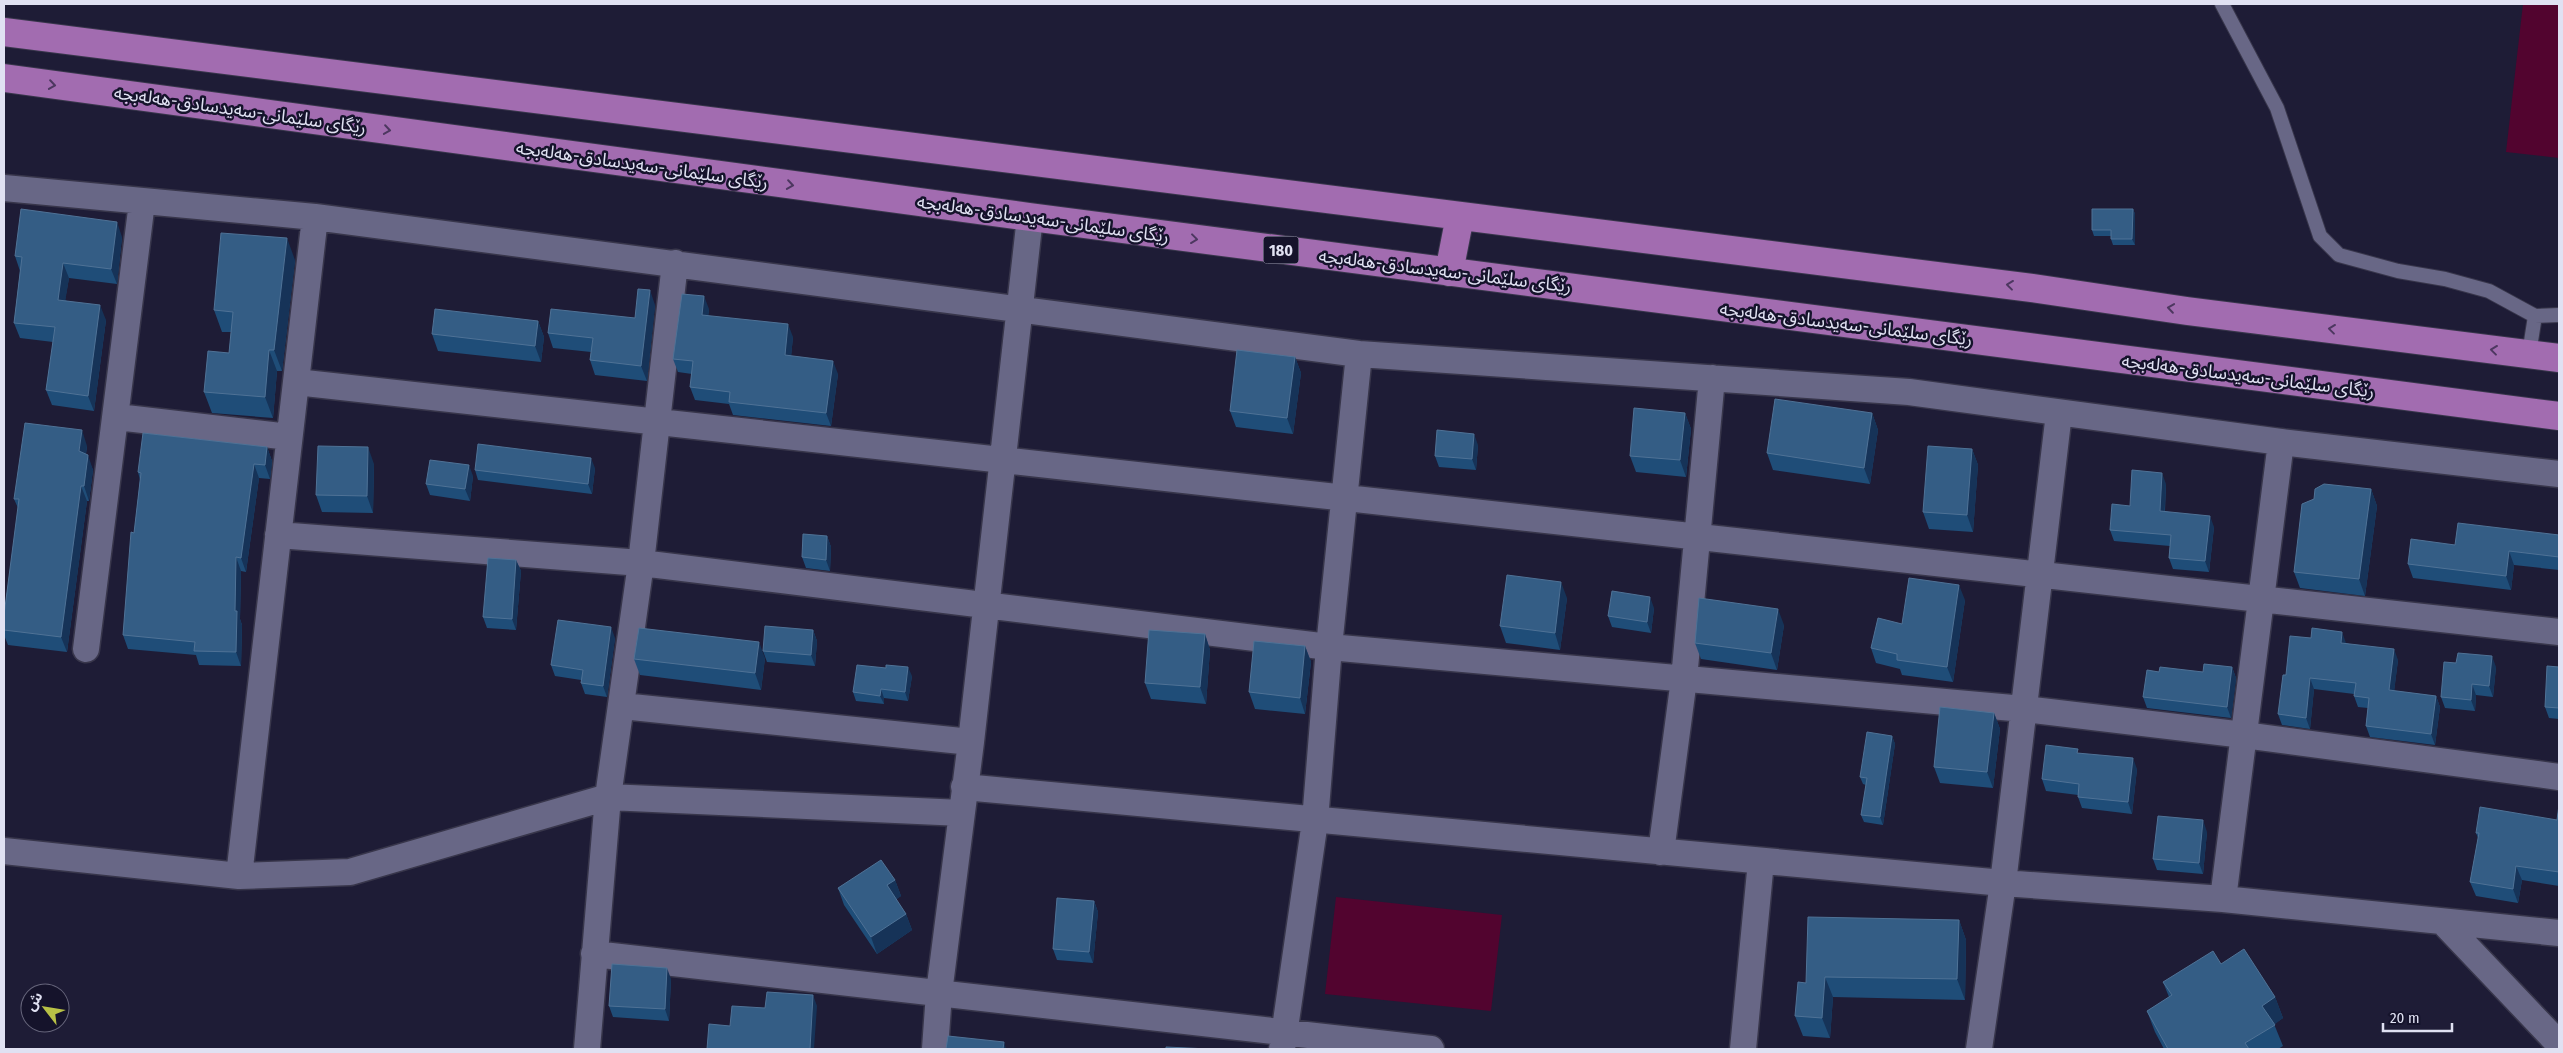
<svg xmlns="http://www.w3.org/2000/svg" width="2563" height="1053" font-family="'Fira Sans Condensed','Noto Sans Arabic',sans-serif">
  <style>
    .green { fill: #52042f }
    .lines { fill: none; stroke-linecap: round; stroke-linejoin: round }
    .lane-casing { stroke: #38364b; stroke-width: 16 }
    .street-casing { stroke: #38364b; stroke-width: 29 }
    .highway-casing { stroke: #38364b; stroke-width: 30 }
    .lane { stroke: #686786; stroke-width: 14 }
    .street { stroke: #686786; stroke-width: 26 }
    .highway { stroke: #a26cb0; stroke-width: 28 }
    .wall { fill: #1f4d78 }
    .shaded-wall { fill: #163358 }
    .building { fill: #345d85; stroke: #4f7296 }
    .oneway { stroke: #4d3760 }
    .labels { text-anchor: middle; stroke-width: 5; stroke-linejoin: round; paint-order: stroke }
    .shield { fill: #15132b; stroke: #a3a3b6; stroke-width: 1 }
    .shield-label { font-size: 16px; font-weight: bold; fill: #e0e1f2 }
    .street-label { font-size: 18px; fill: #e0e1f2; stroke: #15132b }
  </style>
  <rect width="100%" height="100%" fill="#1e1c36"/>
  <path class="green" d="M2523,4H2559V158L2506,152Z
    M1336,897L1502,915L1491,1011L1325,994Z"/>
  <g class="lines">
    <g class="lane-casing">
      <path id="lane" d="M2222,4L2277,108L2320,236L2339,255L2398,271L2445,279L2489,291L2535,316
        M2529,354L2535,316L2559,315"/>
    </g>
    <g class="street-casing">
      <path id="street" d="M4,188L315,217L1359,354L1909,392L2281,442L2559,474
        M296,382L2559,632
        M117,417L289,437
        M278,535L641,563L1329,647L2024,709L2244,735L2559,777
        M86,649L142,202
        M622,706L971,742
        M964,787L2003,883L2223,899L2559,933
        M4,851L239,876L350,872L608,797L962,813
        M1661,852L1684,679L1712,378
        M239,876L315,217
        M2223,899L2281,442
        M2444,923L2559,1044
        M594,954L1431,1049
        M587,1049L608,797L641,563L675,263
        M935,1049L939,993L971,742L1030,217
        M1282,1049L1315,821L1329,647L1359,354
        M1743,1049L1761,861
        M1979,1049L2003,883L2059,413"/>
    </g>
    <g class="highway-casing">
      <path id="highway" d="M4,32L2032,288L2187,311L2559,358
        M4,78L1030,217L2559,416
        M1449,272L1460,216"/>
    </g>
    <use href="#lane" class="lane"/>
    <use href="#street" class="street"/>
    <use href="#highway" class="highway"/>
  </g>
  <path class="wall" d="M2133,209L2135,214V245H2113L2111,239V236H2094L2092,230Z
    M122,237L117,284L69,278L65,300L106,320L94,411L52,405L46,390L53,342L20,338L14,323L20,271L15,256Z
    M295,260L282,371H277L273,418L212,413L204,392L229,353L231,332H222L214,310Z
    M655,305L647,381L595,375L590,360L591,352L553,348L548,333L635,318Z
    M709,309L708,316L793,337L791,356L838,374L831,426L733,415L729,404L695,400L690,387L692,374L678,372L673,359Z
    M538,321L544,337L541,362L438,351L432,334Z
    M1295,357L1301,373L1293,434L1236,427L1230,411Z
    M1685,413L1691,429L1686,477L1636,472L1630,456Z
    M1872,413L1878,430L1870,484L1773,470L1767,453Z
    M1478,445L1476,470L1439,467L1435,456Z
    M87,446L86,454L93,470L89,501H87L67,652L8,645L4,635V615L18,508L14,499Z
    M267,447L272,461L270,479L259,478L246,572L241,571L240,619L242,625L241,666L199,665L196,655L128,649L123,635L140,480L138,472Z
    M1972,449L1978,465L1973,532L1929,529L1923,512Z
    M374,464L373,513L322,512L316,495Z
    M595,468L592,494L478,480L475,470Z
    M473,476L470,501L430,495L426,484Z
    M2166,484L2165,511L2214,527L2209,572L2173,569L2169,558L2170,546L2114,541L2110,530L2130,506Z
    M2371,489L2377,506L2365,596L2300,588L2294,572L2314,499Z
    M2559,535V570L2514,565L2511,590L2413,578L2408,564L2455,545Z
    M827,536L831,547L830,571L806,568L802,557Z
    M516,560L521,571L516,630L487,628L483,617Z
    M1567,598L1560,650L1506,643L1500,626Z
    M1965,600L1953,682L1902,675L1900,669L1876,663L1871,648L1902,624Z
    M1654,608L1651,633L1612,627L1608,616Z
    M1784,625L1777,670L1701,659L1695,643Z
    M813,630L817,641L815,666L767,662L763,651Z
    M1205,634L1210,650L1206,704L1151,699L1145,683Z
    M615,638L607,697L585,694L581,683V680L555,676L551,665Z
    M2346,643L2398,660L2394,691L2436,696L2440,707L2435,745L2370,737L2366,726L2368,708L2358,707L2354,696V694L2314,689L2310,729L2282,725L2278,714L2286,675Z
    M1305,646L1311,662L1305,714L1255,709L1249,692Z
    M765,658L761,690L640,675L634,659Z
    M2456,663L2496,667L2493,697L2476,695L2475,711L2445,708L2441,697Z
    M2232,667L2236,678L2231,718L2147,708L2143,697L2159,672H2203Z
    M2559,667V719L2549,718L2545,707Z
    M912,676L908,701L884,698V704L856,701L853,692Z
    M1994,713L2000,729L1993,788L1940,783L1934,767Z
    M1892,736L1895,744L1883,825L1864,822L1861,815L1866,785L1863,784L1860,777Z
    M2079,753L2137,769L2132,814L2082,808L2078,797V795L2046,791L2042,779Z
    M2559,805V886L2522,880L2518,903L2476,896L2470,882L2478,838L2476,833L2557,820Z
    M2207,832L2203,874L2157,870L2153,859Z
    M895,880L901,896L896,899L906,914L912,930L877,954L844,905L838,888Z
    M1094,901L1098,912L1093,963L1057,960L1053,949Z
    M1959,920L1966,940L1965,1000L1833,997L1830,1038L1803,1036L1795,1016L1806,983Z
    M2221,964L2275,997L2283,1018L2274,1024L2283,1046L2278,1049H2164L2155,1032L2147,1011L2169,997L2163,982Z
    M671,979L669,1021L613,1017L609,1006Z"/>
  <path class="shaded-wall" d="M2133,209L2135,214V245L2132,239Z
    M117,222L122,237L117,284L111,269Z
    M287,238L295,260L282,371L274,350Z
    M63,263L69,278L63,315L58,300Z
    M650,290L655,305L647,381L641,366Z
    M704,296L709,309L707,328L702,315Z
    M100,305L106,320L94,411L88,396Z
    M538,321L544,337L541,362L535,346Z
    M788,324L793,337L790,368L785,355Z
    M269,350L277,371L273,418L265,397Z
    M1295,357L1301,373L1293,434L1287,418Z
    M833,361L838,374L831,426L826,413Z
    M1685,413L1691,429L1686,477L1680,460Z
    M1872,413L1878,430L1870,484L1864,468Z
    M82,430L87,446L84,467L79,451Z
    M1474,434L1478,445L1476,470L1472,459Z
    M267,447L272,461L270,479L265,465Z
    M368,447L374,464L373,513L367,496Z
    M1972,449L1978,465L1973,532L1967,515Z
    M88,455L93,470L89,501L84,486Z
    M591,458L595,468L592,494L588,484Z
    M254,464L259,478L246,572L241,558Z
    M469,465L473,476L470,501L465,489Z
    M2162,473L2166,484L2164,522L2160,511Z
    M81,486L87,501L67,652L61,637Z
    M2371,489L2377,506L2365,596L2359,579Z
    M2210,516L2214,527L2209,572L2205,561Z
    M827,536L831,547L830,571L826,560Z
    M2509,551L2514,565L2511,590L2506,576Z
    M236,557L241,571L240,619L242,625L241,666L236,652L235,611Z
    M516,560L521,571L516,630L512,619Z
    M1561,582L1567,598L1560,650L1555,633Z
    M1959,585L1965,600L1953,682L1947,667Z
    M1650,597L1654,608L1651,633L1647,622Z
    M1778,609L1784,625L1777,670L1771,653Z
    M611,627L615,638L607,697L603,686Z
    M813,630L817,641L815,666L811,655Z
    M2342,632L2346,643H2341Z
    M1205,634L1210,650L1206,704L1200,687Z
    M759,642L765,658L761,690L755,673Z
    M1305,646L1311,662L1305,714L1300,698Z
    M2394,649L2398,660L2393,701L2389,690Z
    M2492,656L2496,667L2493,697L2489,686Z
    M908,667L912,676L908,701L905,692Z
    M2232,667L2236,678L2231,718L2227,707Z
    M2310,678L2314,689L2310,729L2306,718Z
    M2472,684L2476,695L2475,711L2471,700Z
    M881,689L884,698V704L880,696Z
    M2436,696L2440,707L2435,745L2431,734Z
    M1994,713L2000,729L1993,788L1987,772Z
    M1892,736L1895,744L1883,825L1880,817Z
    M2133,758L2137,769L2132,814L2128,802Z
    M2203,820L2207,832L2203,874L2199,863Z
    M2516,866L2522,880L2518,903L2513,889Z
    M895,880L901,896L893,902L887,885Z
    M1094,901L1098,912L1093,963L1089,952Z
    M906,914L912,930L877,954L871,937Z
    M1959,920L1966,940L1965,1000L1957,979Z
    M667,968L671,979L669,1021L665,1009Z
    M1825,977L1833,997L1830,1038L1822,1018Z
    M813,995L817,1006L814,1049H810Z
    M2275,997L2283,1018L2270,1028L2262,1006Z
    M1004,1042L1006,1049H1003Z"/>
  <path class="building" d="M21,209L117,222L111,269L63,263L58,300L100,305L88,396L46,390L55,327L14,323L22,257L15,256Z
    M2092,209H2133L2132,239H2111V230H2092Z
    M221,233L287,238L274,350H269L265,397L204,392L208,351L229,353L233,312L214,310Z
    M638,289L650,290L641,366L590,360L593,338L548,333L551,309L635,318Z
    M682,294L704,296L702,315L788,324L785,355L833,361L826,413L729,402L730,392L690,387L693,361L673,359Z
    M435,309L538,321L535,346L432,334Z
    M1237,350L1295,357L1287,418L1230,411Z
    M1775,399L1872,413L1864,468L1767,453Z
    M1634,408L1685,413L1680,460L1630,456Z
    M25,423L82,430L79,451L88,455L84,486H81L61,637L4,630V615L19,499H14Z
    M1437,430L1474,434L1472,459L1435,456Z
    M143,433L267,447L265,465L254,464L241,558L236,557L235,611H237L236,652L194,651L195,642L123,635L131,532L134,533L141,473L138,472Z
    M478,444L591,458L588,484L475,470Z
    M318,446L368,447L367,496L316,495Z
    M1928,446L1972,449L1967,515L1923,512Z
    M430,460L469,465L465,489L426,484Z
    M2132,470L2162,473L2160,511L2210,516L2205,561L2169,558L2171,535L2110,530L2112,504L2130,506Z
    M2324,484L2371,489L2359,579L2294,572L2302,504L2314,499L2315,489Z
    M2458,523L2559,535V557L2509,551L2506,576L2408,564L2411,539L2455,545Z
    M803,534L827,536L826,560L802,557Z
    M488,558L516,560L512,619L483,617Z
    M1507,575L1561,582L1555,633L1500,626Z
    M1909,578L1959,585L1947,667L1897,660V654L1871,648L1878,618L1902,624Z
    M1612,591L1650,597L1647,622L1608,616Z
    M1699,598L1778,609L1771,653L1695,643Z
    M558,620L611,627L603,686L581,683L583,670L551,665Z
    M765,626L813,630L811,655L763,651Z
    M639,628L759,642L755,673L634,659Z
    M2312,628L2342,632L2341,643L2394,649L2389,690L2436,696L2431,734L2366,726L2369,698L2354,696L2356,683L2310,678L2306,718L2278,714L2283,675H2286L2290,636L2311,638Z
    M1149,630L1205,634L1200,687L1145,683Z
    M1254,641L1305,646L1300,698L1249,692Z
    M2458,653L2492,656L2489,686L2472,684L2471,700L2441,697L2444,662L2456,663Z
    M2204,664L2232,667L2227,707L2143,697L2147,670L2159,672L2160,667L2203,672Z
    M857,665L886,668V665L908,667L905,692L881,689L880,696L853,692Z
    M2547,666L2559,667V708L2545,707Z
    M1940,707L1994,713L1987,772L1934,767Z
    M1867,732L1892,736L1880,817L1861,815L1867,778L1860,777Z
    M2046,745L2078,749L2077,753L2133,758L2128,802L2078,797L2079,784L2042,779Z
    M2559,805V872L2516,866L2513,889L2470,882L2479,833H2476L2480,807L2557,820Z
    M2158,816L2203,820L2199,863L2153,859Z
    M881,860L895,880L887,885L906,914L871,937L838,888Z
    M1057,898L1094,901L1089,952L1053,949Z
    M1808,917L1959,920L1957,979L1825,977L1822,1018L1795,1016L1798,982L1806,983Z
    M2244,949L2275,997L2262,1006L2275,1025L2245,1043L2249,1049H2168L2147,1011L2172,995L2163,982L2213,951L2221,964Z
    M612,964L667,968L665,1009L609,1006Z
    M767,992L813,995L810,1049H707L709,1024L730,1026L732,1006L765,1008Z
    M948,1036L1004,1042L1003,1049H946Z
    M1166,1047L1209,1049H1166Z"/>
  <defs><path id="oneway-chevron" d="M-2-3.5L2.5 0L-2 3.5" fill="none" stroke-width="1.6" stroke-linecap="round" stroke-linejoin="round" transform="scale(1.25)"/></defs>
  <g class="oneway">
    <use href="#oneway-chevron" transform="translate(52 85) rotate(8)"/>
    <use href="#oneway-chevron" transform="translate(387 130) rotate(8)"/>
    <use href="#oneway-chevron" transform="translate(790 185) rotate(8)"/>
    <use href="#oneway-chevron" transform="translate(1194 239) rotate(7)"/>
    <use href="#oneway-chevron" transform="translate(2010 285) rotate(-173)"/>
    <use href="#oneway-chevron" transform="translate(2171 308) rotate(-172)"/>
    <use href="#oneway-chevron" transform="translate(2332 329) rotate(-173)"/>
    <use href="#oneway-chevron" transform="translate(2494 350) rotate(-173)"/>
  </g>
  <g class="labels">
    <rect class="shield" x="1263.5" y="236.5" width="35" height="27" rx="4"/>
    <g class="shield-label">
      <text x="1281" y="256">180</text>
    </g>
    <g class="street-label">
      <text transform="translate(240 110) rotate(8)" y="6">رێگای سلێمانی-سەیدسادق-هەلەبجە</text>
      <text transform="translate(642 165) rotate(8)" y="6">رێگای سلێمانی-سەیدسادق-هەلەبجە</text>
      <text transform="translate(1043 219) rotate(8)" y="6">رێگای سلێمانی-سەیدسادق-هەلەبجە</text>
      <text transform="translate(1445 271) rotate(7)" y="6">رێگای سلێمانی-سەیدسادق-هەلەبجە</text>
      <text transform="translate(1846 324) rotate(7)" y="6">رێگای سلێمانی-سەیدسادق-هەلەبجە</text>
      <text transform="translate(2248 376) rotate(7)" y="6">رێگای سلێمانی-سەیدسادق-هەلەبجە</text>
    </g>
  </g>
  <rect width="2563" height="1053" fill="none" stroke="#e0e1f2" stroke-width="10"/>
  <g transform="translate(45 1008) rotate(301)"><circle r="24" fill="#15132b" stroke="#66657b"/>
  <path d="M0-4L9 19L0 12L-9 19Z" fill="#b8c146"/>
  <text y="-8" font-size="14" font-weight="bold" text-anchor="middle" fill="#e0e1f2">ش</text>
  </g>
  <path d="M2383 1023v8h69v-8" fill="none" stroke="#e0e1f2" stroke-width="2.5"/>
  <text x="2390" y="1023" font-size="15" fill="#e0e1f2" stroke="#15132b" stroke-width="4" paint-order="stroke">20 m</text>
</svg>
